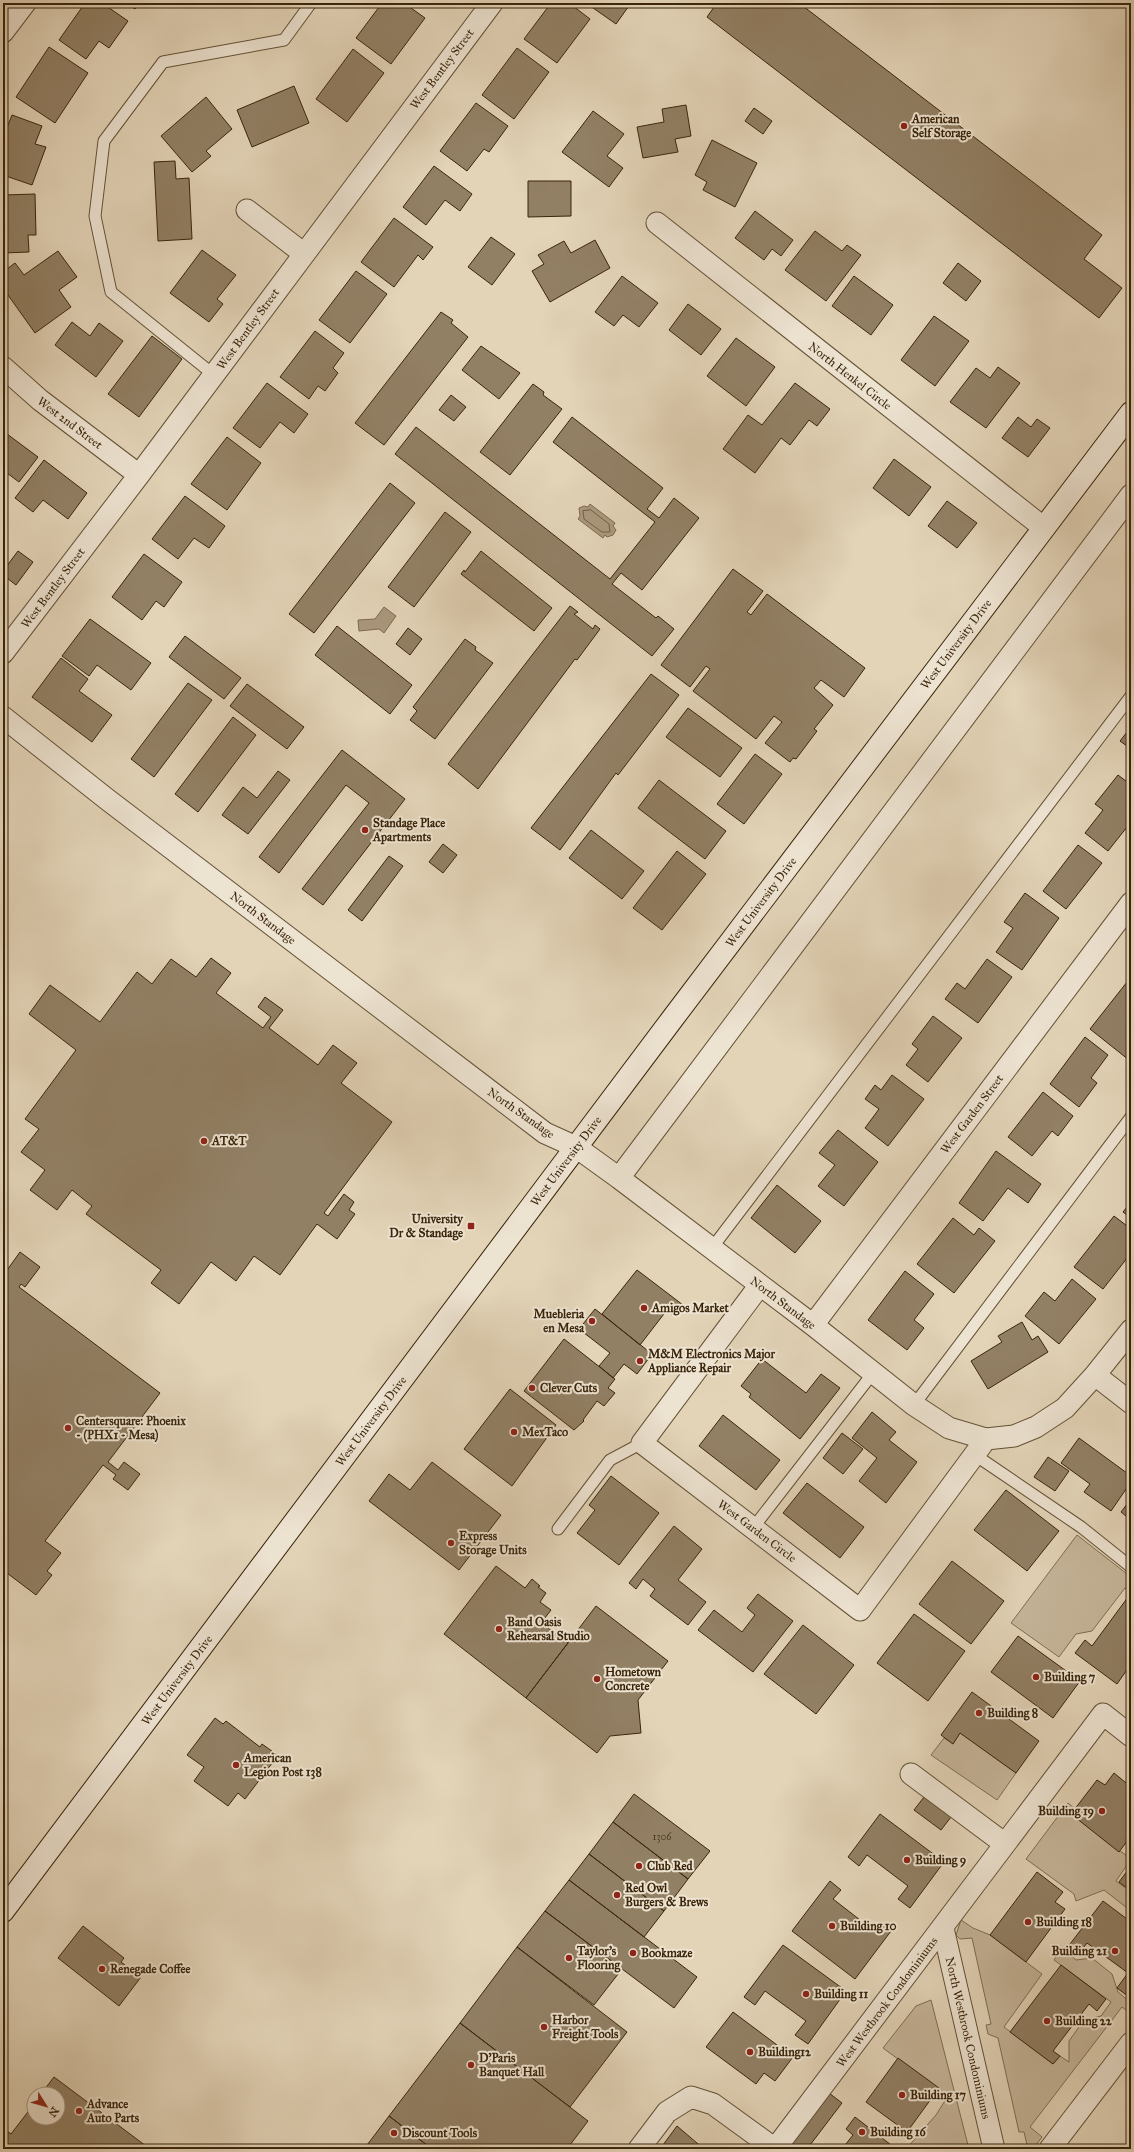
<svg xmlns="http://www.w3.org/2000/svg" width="1134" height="2152" font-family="'IM FELL Great Primer',serif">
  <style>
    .green { fill: #c6b69b; stroke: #806e53 }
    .water { fill: #aa987d; stroke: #7d6a4f }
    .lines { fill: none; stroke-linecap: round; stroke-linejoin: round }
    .shore { stroke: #725e44; stroke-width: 1 }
    .building { fill: #928065; stroke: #3a250b }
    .service-casing { stroke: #645136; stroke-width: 13 }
    .minor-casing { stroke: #645136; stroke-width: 23 }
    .secondary-casing { stroke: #3a250b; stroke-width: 24 }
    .service { stroke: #ede3d1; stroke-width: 11 }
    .minor { stroke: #ede3d1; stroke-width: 21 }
    .secondary { stroke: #ede3d1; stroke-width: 22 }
    .poi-dot { fill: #8f2418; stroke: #ede3d1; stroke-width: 1.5 }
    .labels { text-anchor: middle; stroke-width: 4; stroke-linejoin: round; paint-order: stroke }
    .number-label { font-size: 10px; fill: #503c22 }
    .street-label { font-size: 12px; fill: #3a250b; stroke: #ede3d1 }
    .poi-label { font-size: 12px; font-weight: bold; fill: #3a250b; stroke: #ede3d1; text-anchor: start }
  </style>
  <rect width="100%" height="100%" fill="#e3d4b8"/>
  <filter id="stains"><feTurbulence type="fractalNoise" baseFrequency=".005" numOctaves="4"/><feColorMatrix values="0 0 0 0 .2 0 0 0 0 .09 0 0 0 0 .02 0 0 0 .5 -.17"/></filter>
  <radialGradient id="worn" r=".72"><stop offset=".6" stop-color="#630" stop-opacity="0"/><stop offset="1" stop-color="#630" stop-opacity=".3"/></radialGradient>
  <path class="green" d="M1077,1535L1131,1577V1591L1125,1588L1092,1631L1076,1634L1059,1657L1011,1623Z
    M960,1733L1016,1773L997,1800L931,1755L944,1738L953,1744Z
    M1068,1803L1075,1809L1071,1814L1131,1859L1116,1881L1131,1892V1911L1104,1890L1076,1901L1074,1894L1026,1859Z
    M961,1920L973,1928L990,1935L1042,1974L1004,2027L1053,2064L1060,2056L1069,2062V2041L1084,2020L1101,2016L1111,2002L1054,1960L1062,1948L1076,1960L1092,1958L1112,1974L1118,1992L1131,2003V2014L1122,2007L1030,2127L1042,2137L1033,2149H1028L1024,2132H1019L998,2038L988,2034L986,2025L991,2024L972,1938L960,1939L956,1935Z
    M931,2000L969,2149H930L920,2144L915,2149H906L936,2115L948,2096L883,2048L916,2006Z"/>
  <path class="water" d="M590,504L615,523L613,526L616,530L613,535L607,537L605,535L603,538L578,519L580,516L579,508L584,506L588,507Z
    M384,607L396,616L384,633L379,629L359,631L358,620L375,619Z"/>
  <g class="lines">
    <path class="shore" d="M591,510L609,524L610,532H602L584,519L583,511Z"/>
  </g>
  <path class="building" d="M85,3H102L128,21L109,48L99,41L86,59L59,40Z
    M127,3H139L135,9Z
    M382,3H404L425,18L391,64L356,38Z
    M551,3H569L590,19L557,63L524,39Z
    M586,3H631L616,24Z
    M717,3H799L1102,235L1084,259L1122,288L1099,318L707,17Z
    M49,47L88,73L55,123L16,97Z
    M517,48L549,72L514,119L482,95Z
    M353,49L384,73L347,122L316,99Z
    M294,86L309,123L252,147L237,110Z
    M206,97L232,129L206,151L211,156L192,172L161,136Z
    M476,103L508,126L489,152L484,149L467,171L440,151Z
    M686,105L691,136L675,139L678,152L643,158L637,127L664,122L662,109Z
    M754,108L772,121L763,134L745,121Z
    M593,111L624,134L607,156L623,168L609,187L562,152Z
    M12,115L42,126L35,144L46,147L32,185L3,175V138Z
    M712,140L757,163L735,207L703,190L707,182L695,175Z
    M175,161L176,179L189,178L192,239L158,241L154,162Z
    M434,166L472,194L460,211L445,200L426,225L403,207Z
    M528,181H571V216L528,217Z
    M35,194L36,235H28L29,252L3,253V195Z
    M755,211L793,240L781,256L772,249L764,260L735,238Z
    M394,218L433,247L423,260L418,255L394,287L361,262Z
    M815,231L842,251L847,245L861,255L826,301L785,270Z
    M491,237L515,254L492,285L468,267Z
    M595,240L610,268L550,302L532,271L544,264L538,255L564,241L571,253Z
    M202,250L236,275L217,299L223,304L209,322L170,293Z
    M58,251L77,277L59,290L71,307L35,333L3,288V272L15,263L24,275Z
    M958,263L981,281L966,301L943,283Z
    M356,271L387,294L350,343L319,320Z
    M622,276L658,303L639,327L623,315L614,326L595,312Z
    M854,276L893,305L871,335L832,306Z
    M688,304L721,329L701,355L669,330Z
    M441,312L453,320L451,323L468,337L384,445L355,423Z
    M934,316L969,341L935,386L901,360Z
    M72,322L90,336L99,323L123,341L96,377L55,345Z
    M315,331L344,353L333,368L338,373L325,391L318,386L309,399L280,377Z
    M152,336L182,359L139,417L108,394Z
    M736,338L775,367L746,406L707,376Z
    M481,346L520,373L499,399L462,370Z
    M998,367L1020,383L986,428L950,402L976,368L990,378Z
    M267,383L308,414L294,433L280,422L260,448L233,428Z
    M795,383L830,409L817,426L809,420L790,445L781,438L755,473L723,449L748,415L762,425Z
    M533,384L544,392L543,395L562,409L510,475L480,452Z
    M451,395L466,407L454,421L439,410Z
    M572,417L663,488L647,509L659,518L674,498L699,518L642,590L621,573L612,584L656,618L658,616L674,629L652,656L395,454L416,427L610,579L655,522L553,442Z
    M1018,417L1031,427L1037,419L1050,428L1028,457L1002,438Z
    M3,431L38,457L19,482L3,470Z
    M227,437L261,463L227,510L191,484Z
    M894,459L931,487L909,516L873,488Z
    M44,460L87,493L68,519L43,500L33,512L15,498Z
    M390,483L415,503L314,633L289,614Z
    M185,496L225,526L209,548L194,538L178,559L152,539Z
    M947,501L977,523L957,548L928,526Z
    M445,512L471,532L414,607L388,587Z
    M18,551L33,562L16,585L3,575V571Z
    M481,551L552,608L534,631L461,574L464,570L465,572Z
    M144,554L182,582L164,607L156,601L142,620L112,597Z
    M733,569L763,591L747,612L751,615L767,594L865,668L844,697L821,680L814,688L833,705L814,729L817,731L796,759L793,758L790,762L765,743L782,722L774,716L756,739L693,691L710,669L706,666L690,687L661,665Z
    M570,606L578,612L574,614L593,629L595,625L600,629L577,660L575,659L478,789L448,764Z
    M90,619L151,663L131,690L97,665L89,676L62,656Z
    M337,626L412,685L390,714L315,655Z
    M408,628L422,639L410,655L396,644Z
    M185,636L241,678L224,699L169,657Z
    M465,639L476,647L475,650L493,663L435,739L410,720L417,711L413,707Z
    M61,658L88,679L79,691L112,715L92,742L32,697Z
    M651,674L679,695L618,775L616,773L560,850L531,828Z
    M188,683L212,700L154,777L131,759Z
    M247,684L304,727L287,749L230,706Z
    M688,708L742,748L720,777L666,737Z
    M233,717L256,735L198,812L175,794Z
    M1131,727V749L1120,741Z
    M342,750L405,799L323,905L302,889L369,803L346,785L279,873L259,857Z
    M755,754L782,774L744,824L717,804Z
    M278,771L290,780L248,834L222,815L243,787L257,798Z
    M1118,775L1131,785V822L1108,851L1085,833L1103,810L1095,804Z
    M659,780L726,831L705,859L638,808Z
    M591,830L644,871L622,899L569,858Z
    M443,844L457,855L443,873L429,862Z
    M1078,845L1102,863L1066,909L1043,891Z
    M677,851L706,874L662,930L633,908Z
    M389,856L403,866L362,921L348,910Z
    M1025,893L1059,918L1022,970L996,952L1013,928L1004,922Z
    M211,958L231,973L216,993L263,1028L271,1017L258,1007L265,997L283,1010L269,1028L318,1065L333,1045L357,1063L341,1083L392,1122L324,1213L328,1216L344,1194L354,1202L349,1210L355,1214L337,1239L317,1224L280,1275L254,1256L236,1281L211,1262L179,1304L151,1283L161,1270L86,1214L92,1206L72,1190L57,1210L30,1190L45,1170L21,1152L39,1129L25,1119L76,1050L29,1014L50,985L100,1022L137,972L152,984L171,959L196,977Z
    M987,959L1012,977L978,1023L945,999L957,983L965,989Z
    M1131,977V1057L1129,1060L1090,1029Z
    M933,1016L962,1038L928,1082L906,1065L918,1049L912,1044Z
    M1085,1037L1108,1055L1091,1078L1097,1083L1079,1107L1050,1084Z
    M892,1075L924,1099L888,1146L865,1128L879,1109L865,1099L875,1085L881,1090Z
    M1043,1092L1073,1116L1058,1136L1052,1131L1032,1156L1008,1137Z
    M838,1130L878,1162L844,1206L818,1186L835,1165L819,1153Z
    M996,1151L1041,1184L1028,1203L1008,1188L983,1221L959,1203Z
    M777,1185L821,1221L795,1253L751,1218Z
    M1131,1202V1218L1123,1212Z
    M1114,1216L1131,1229V1253L1103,1289L1074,1267Z
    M953,1218L974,1235L979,1228L995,1241L954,1293L917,1264Z
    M20,1252L40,1267L25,1287L21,1284L19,1287L160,1393L108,1462L118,1470L124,1462L140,1474L128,1490L113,1479L116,1475L103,1465L45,1541L61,1553L47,1571L52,1575L36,1595L3,1570V1274L8,1278L5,1273Z
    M637,1270L683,1305L674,1316L667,1310L640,1345L602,1314Z
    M905,1271L934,1294L914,1320L924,1328L907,1350L868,1320Z
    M1072,1279L1096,1299L1059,1344L1025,1316L1044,1292L1055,1301Z
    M595,1309L652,1354L637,1374L624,1364L613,1378L599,1366L610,1353L579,1329Z
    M1022,1322L1032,1340L1038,1336L1048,1352L988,1389L971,1361L1002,1342L998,1336Z
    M564,1339L615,1379L608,1388L615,1393L604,1406L597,1401L583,1420L584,1421L574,1430L524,1391Z
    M762,1359L806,1393L821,1374L840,1388L800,1439L749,1397L751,1394L741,1386Z
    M510,1389L556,1425L512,1486L464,1449Z
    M872,1412L896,1432L889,1440L917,1462L886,1503L859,1481L877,1458L852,1438Z
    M723,1415L780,1460L756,1490L699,1446Z
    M842,1433L863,1449L843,1474L823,1458Z
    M1079,1438L1131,1476V1482L1111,1511L1084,1492L1090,1484L1061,1463Z
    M1048,1457L1069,1471L1055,1491L1034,1477Z
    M432,1462L501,1515L459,1570L369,1501L389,1474L410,1490Z
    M611,1476L659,1513L619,1565L577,1533L595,1510L589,1505Z
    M807,1483L864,1527L840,1558L783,1513Z
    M1006,1490L1059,1531L1027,1571L974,1530Z
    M1131,1499V1520L1121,1512Z
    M674,1526L702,1549L678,1580L706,1602L688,1625L650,1596L655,1589L643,1579L636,1589L629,1583Z
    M952,1561L1004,1601L971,1644L919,1604Z
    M496,1566L525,1588L532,1579L540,1586L538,1587L546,1593L540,1602L551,1610L541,1623L568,1643L526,1698L444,1634Z
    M1131,1593V1664L1117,1684L1075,1653L1085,1640L1092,1646Z
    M758,1594L793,1621L753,1672L698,1630L714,1610L742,1632L755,1615L747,1608Z
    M596,1606L668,1661L638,1700L641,1733L610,1736L597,1753L526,1698Z
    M914,1614L965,1651L928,1701L877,1663Z
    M803,1625L854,1665L816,1714L764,1674Z
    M1018,1636L1080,1681L1053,1718L991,1672Z
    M972,1692L1039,1741L1016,1773L960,1733L953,1744L941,1735Z
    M215,1718L223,1724L226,1721L260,1747L262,1744L276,1754L271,1760L273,1762L245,1799L238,1793L228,1806L194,1781L204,1767L187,1755Z
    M1114,1773L1131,1787V1836L1119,1852L1071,1814L1097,1780L1105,1785Z
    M634,1794L710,1851L688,1879L613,1822Z
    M924,1797L951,1817L941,1830L914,1810Z
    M880,1814L944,1862L910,1908L898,1899L908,1886L867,1855L859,1866L848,1857Z
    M613,1822L688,1879L664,1911L589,1854Z
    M589,1854L664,1911L644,1937L569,1880Z
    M1131,1866V1891L1119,1882Z
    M1037,1872L1063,1892L1055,1902L1065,1909L1026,1962L990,1935Z
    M569,1880L697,1977L674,2008L545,1911Z
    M830,1881L841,1890L833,1899L873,1930L880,1922L891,1931L855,1979L792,1931Z
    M1103,1901L1131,1922V1995L1129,1997L1117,1988L1128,1973L1087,1943L1078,1955L1067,1948Z
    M545,1911L622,1969L594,2005L517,1947Z
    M83,1926L124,1958L121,1962L141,1977L119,2006L58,1958Z
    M783,1945L846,1991L808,2044L795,2035L806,2021L765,1991L755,2005L744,1997Z
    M517,1947L627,2032L570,2107L460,2023Z
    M1061,1965L1106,1999L1097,2011L1089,2004L1053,2051L1060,2056L1053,2064L1010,2032Z
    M733,2012L793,2057L775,2081L764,2073L756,2084L706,2047Z
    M460,2023L588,2121L567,2149H432L389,2116Z
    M898,2058L939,2088L907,2132L866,2102Z
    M54,2077L150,2149H3V2128L11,2134L34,2104V2118H58V2094H41Z
    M829,2093L842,2103L807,2149H789L788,2148Z
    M389,2116L432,2149H364Z
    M855,2117L895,2148L894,2149H842L853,2135L846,2129Z
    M677,2126L704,2149H660Z"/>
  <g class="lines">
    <g class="service-casing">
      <path id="service" d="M214,375L111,292L95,216L104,141L163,62L284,40L311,3
        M712,1248L1131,696
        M914,1405L1131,1117
        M975,1455L1081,1527L1131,1567
        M753,1528L873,1373
        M558,1529L610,1460L642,1443"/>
    </g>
    <g class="minor-casing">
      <path id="minor" d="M3,32L25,3
        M247,210L303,253
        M657,223L1044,528
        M3,367L40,400L139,475
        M3,653L139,475L492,3
        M3,717L108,800L545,1133L576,1147L619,1178L813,1325L914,1405L949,1428L986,1439L1014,1436L1036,1427L1065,1408L1095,1375L1131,1403
        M619,1178L1131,495
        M760,1285L642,1443L860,1610L986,1439
        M813,1325L1131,903
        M1095,1375L1131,1330
        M911,1774L1005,1844
        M943,1928L994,2149
        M639,2149L667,2112L691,2097L713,2104L775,2149L1103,1714L1131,1736
        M1050,2149L1131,2043"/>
    </g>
    <g class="secondary-casing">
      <path id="secondary" d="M3,1911L673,1018L1131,413"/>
    </g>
    <use href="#service" class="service"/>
    <use href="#minor" class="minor"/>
    <use href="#secondary" class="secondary"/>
  </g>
  <g class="poi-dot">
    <circle cx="904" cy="126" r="4"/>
    <circle cx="365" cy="830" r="4"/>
    <circle cx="204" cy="1141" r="4"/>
    <rect x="467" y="1222" width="8" height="8" rx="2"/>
    <circle cx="644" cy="1308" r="4"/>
    <circle cx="592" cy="1321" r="4"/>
    <circle cx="640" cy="1361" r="4"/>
    <circle cx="532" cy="1388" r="4"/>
    <circle cx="68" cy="1428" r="4"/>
    <circle cx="514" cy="1432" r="4"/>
    <circle cx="451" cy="1543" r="4"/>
    <circle cx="499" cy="1629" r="4"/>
    <circle cx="1036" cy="1677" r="4"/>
    <circle cx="597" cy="1679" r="4"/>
    <circle cx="979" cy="1713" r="4"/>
    <circle cx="236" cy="1765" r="4"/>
    <circle cx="1102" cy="1811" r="4"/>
    <circle cx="907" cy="1860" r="4"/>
    <circle cx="639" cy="1866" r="4"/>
    <circle cx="617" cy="1895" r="4"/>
    <circle cx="1028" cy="1922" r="4"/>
    <circle cx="832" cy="1926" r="4"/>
    <circle cx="1115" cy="1951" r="4"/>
    <circle cx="633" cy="1953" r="4"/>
    <circle cx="569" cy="1958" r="4"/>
    <circle cx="102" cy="1969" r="4"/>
    <circle cx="806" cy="1994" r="4"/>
    <circle cx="1047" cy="2021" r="4"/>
    <circle cx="544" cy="2027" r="4"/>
    <circle cx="750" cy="2052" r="4"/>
    <circle cx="471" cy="2065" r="4"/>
    <circle cx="902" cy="2095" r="4"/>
    <circle cx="79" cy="2111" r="4"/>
    <circle cx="862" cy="2132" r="4"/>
    <circle cx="394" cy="2133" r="4"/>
  </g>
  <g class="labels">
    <g class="number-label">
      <text x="662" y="1840">1306</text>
    </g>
    <g class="street-label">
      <text transform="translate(442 69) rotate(-53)" y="4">West Bentley Street</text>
      <text transform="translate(248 329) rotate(-54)" y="4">West Bentley Street</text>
      <text transform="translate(850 376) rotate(38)" y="4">North Henkel Circle</text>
      <text transform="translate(70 423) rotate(37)" y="4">West 2nd Street</text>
      <text transform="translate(53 588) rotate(-53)" y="4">West Bentley Street</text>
      <text transform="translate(956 644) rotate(-53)" y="4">West University Drive</text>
      <text transform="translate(761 902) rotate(-53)" y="4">West University Drive</text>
      <text transform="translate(263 918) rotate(37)" y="4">North Standage</text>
      <text transform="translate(521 1113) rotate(35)" y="4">North Standage</text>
      <text transform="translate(972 1114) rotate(-53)" y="4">West Garden Street</text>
      <text transform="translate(566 1161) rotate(-53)" y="4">West University Drive</text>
      <text transform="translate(783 1303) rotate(37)" y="4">North Standage</text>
      <text transform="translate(371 1421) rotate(-53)" y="4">West University Drive</text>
      <text transform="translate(757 1531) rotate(37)" y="4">West Garden Circle</text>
      <text transform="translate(177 1680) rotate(-53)" y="4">West University Drive</text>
      <text transform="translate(887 2002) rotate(-53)" y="4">West Westbrook Condominiums</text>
      <text transform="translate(968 2038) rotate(77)" y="4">North Westbrook Condominiums</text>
    </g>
    <g class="poi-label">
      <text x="912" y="123">American<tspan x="912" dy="14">Self Storage</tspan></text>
      <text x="373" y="827">Standage Place<tspan x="373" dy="14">Apartments</tspan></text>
      <text x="212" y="1145">AT&amp;T</text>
      <text x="463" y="1223" text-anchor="end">University<tspan x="463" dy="14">Dr &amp; Standage</tspan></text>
      <text x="652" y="1312">Amigos Market</text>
      <text x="584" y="1318" text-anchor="end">Muebleria<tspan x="584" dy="14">en Mesa</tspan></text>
      <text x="648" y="1358">M&amp;M Electronics Major<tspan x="648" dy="14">Appliance Repair</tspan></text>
      <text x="540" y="1392">Clever Cuts</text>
      <text x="76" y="1425">Centersquare: Phoenix<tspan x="76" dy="14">- (PHX1 - Mesa)</tspan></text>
      <text x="522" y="1436">MexTaco</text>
      <text x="459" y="1540">Express<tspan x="459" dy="14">Storage Units</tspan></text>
      <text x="507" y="1626">Band Oasis<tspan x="507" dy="14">Rehearsal Studio</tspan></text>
      <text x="605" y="1676">Hometown<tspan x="605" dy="14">Concrete</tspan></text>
      <text x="1044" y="1681">Building 7</text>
      <text x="987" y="1717">Building 8</text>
      <text x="244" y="1762">American<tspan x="244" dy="14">Legion Post 138</tspan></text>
      <text x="1094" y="1815" text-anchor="end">Building 19</text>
      <text x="915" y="1864">Building 9</text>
      <text x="647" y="1870">Club Red</text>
      <text x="625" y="1892">Red Owl<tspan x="625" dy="14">Burgers &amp; Brews</tspan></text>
      <text x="1036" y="1926">Building 18</text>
      <text x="840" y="1930">Building 10</text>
      <text x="577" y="1955">Taylor's<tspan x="577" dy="14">Flooring</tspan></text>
      <text x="1107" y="1955" text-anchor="end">Building 21</text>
      <text x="641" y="1957">Bookmaze</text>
      <text x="110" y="1973">Renegade Coffee</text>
      <text x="814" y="1998">Building 11</text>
      <text x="552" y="2024">Harbor<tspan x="552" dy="14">Freight Tools</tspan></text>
      <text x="1055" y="2025">Building 22</text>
      <text x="758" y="2056">Building12</text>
      <text x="479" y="2062">D'Paris<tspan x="479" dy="14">Banquet Hall</tspan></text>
      <text x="910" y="2099">Building 17</text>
      <text x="87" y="2108">Advance<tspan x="87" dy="14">Auto Parts</tspan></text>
      <text x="870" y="2136">Building 16</text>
      <text x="402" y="2137">Discount Tools</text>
    </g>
  </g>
  <rect width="1134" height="2152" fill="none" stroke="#e3d4b8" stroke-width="16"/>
  <rect x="4" y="4" width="1126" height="2144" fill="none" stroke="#3a250b" stroke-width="2"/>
  <rect x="8" y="8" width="1118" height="2136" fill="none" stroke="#3a250b"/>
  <g transform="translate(46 2106) rotate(127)"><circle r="19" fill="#ede3d1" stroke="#a59782"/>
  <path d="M0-3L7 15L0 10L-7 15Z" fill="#8f2418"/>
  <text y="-6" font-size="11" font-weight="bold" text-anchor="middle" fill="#3a250b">N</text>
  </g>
  <rect width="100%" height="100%" filter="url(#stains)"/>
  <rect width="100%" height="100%" fill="url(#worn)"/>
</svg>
